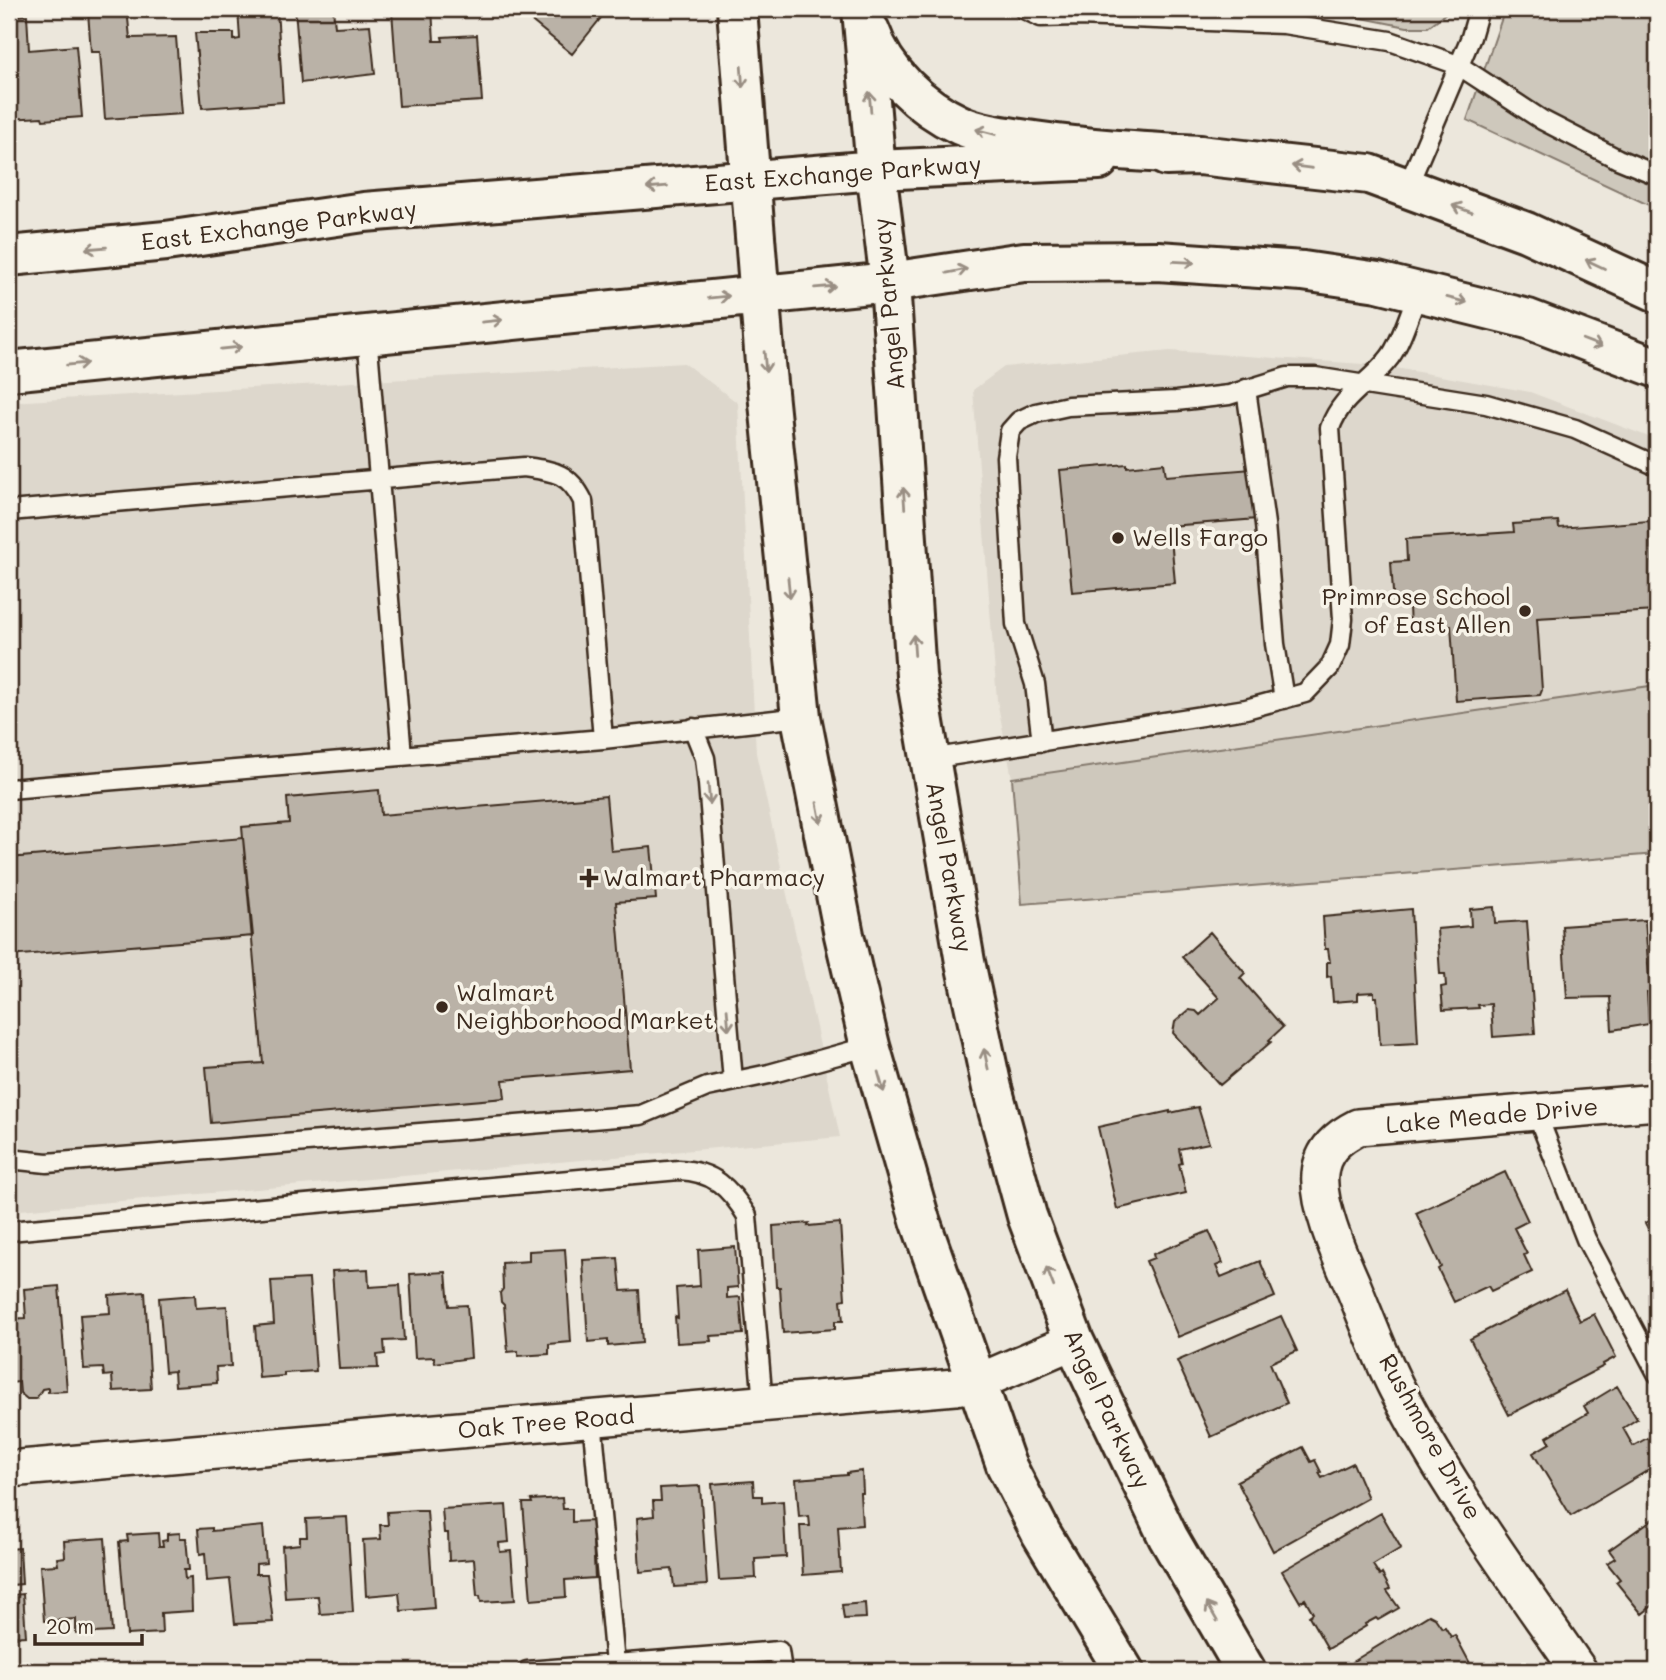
<svg xmlns="http://www.w3.org/2000/svg" width="1666" height="1680" font-family="Mali,sans-serif">
  <style>
    .built { fill: #ddd7cc }
    .green { fill: #cec8bc; stroke: #84796d; stroke-width: 2 }
    .building { fill: #bab2a7; stroke: #3b2a1e; stroke-width: 2 }
    .lines { fill: none; stroke-linecap: round; stroke-linejoin: round }
    .service-casing { stroke: #3b2a1e; stroke-width: 23 }
    .minor-casing { stroke: #3b2a1e; stroke-width: 40 }
    .tertiary-casing { stroke: #3b2a1e; stroke-width: 44 }
    .secondary-casing { stroke: #3b2a1e; stroke-width: 44 }
    .service { stroke: #f7f3e8; stroke-width: 18 }
    .minor { stroke: #f7f3e8; stroke-width: 35 }
    .tertiary { stroke: #f7f3e8; stroke-width: 38 }
    .secondary { stroke: #f7f3e8; stroke-width: 38 }
    .oneway { stroke: #998e83 }
    .poi-dot { fill: #3b2a1e; stroke: #f7f3e8; stroke-width: 2.5 }
    .labels { text-anchor: middle; stroke-width: 7; stroke-linejoin: round; paint-order: stroke }
    .street-label { font-size: 24px; fill: #3b2a1e; stroke: #f7f3e8 }
    .poi-label { font-size: 24px; fill: #3b2a1e; stroke: #f7f3e8; text-anchor: start }
  </style>
  <rect width="100%" height="100%" fill="#ece7dc"/>
  <filter id="ink" filterUnits="userSpaceOnUse"><feTurbulence type="fractalNoise" baseFrequency=".0143" numOctaves="2"/><feDisplacementMap in="SourceGraphic" scale="14" xChannelSelector="R" yChannelSelector="G"/><feConvolveMatrix kernelMatrix="1 2 1 2 8 2 1 2 1" color-interpolation-filters="sRGB"/></filter>
  <g filter="url(#ink)">
    <path class="built" d="M1170,351L1379,365L1530,392L1657,440V685L1012,778L997,700L973,390L1004,367Z
      M684,363L738,403L756,753L840,1137L9,1211V402Z"/>
    <path class="green" d="M1317,9H1451L1428,27H1407Z
      M1505,9H1657V209L1467,120Z
      M1657,685V854L1022,904L1012,778Z"/>
    <path class="building" d="M115,9H127L130,38L176,37L182,114L105,119L100,52H91L88,12Z
      M238,9H277L283,102L202,108L195,33H234V40L240,39Z
      M295,9H333L335,27L370,25L375,74L301,83Z
      M410,9H432L434,41H443L442,37L477,35L482,101L399,106L392,11Z
      M517,9H608L572,54Z
      M27,15L29,50L76,46L82,117L43,120L42,117L9,119V17Z
      M1164,463L1166,476L1252,469L1257,519L1170,526L1175,583L1072,592L1060,470L1127,464V467Z
      M1558,521L1559,528L1649,521L1656,611L1537,618L1542,690L1540,695L1456,701L1451,625L1410,628L1409,606L1394,607L1391,562L1407,561L1406,539L1514,532L1513,524Z
      M379,790L381,815L606,796L611,851L651,847L656,899L616,902L630,1069L503,1080L505,1098L211,1123L206,1067L263,1063L242,827L289,823L287,798Z
      M243,838L253,936L9,956V858Z
      M1494,907L1495,923L1527,921L1535,1034L1493,1037L1491,1004L1478,1005L1479,1008L1443,1010L1441,987L1446,986L1445,974H1440L1437,929L1471,926L1470,909Z
      M1411,909L1418,1043L1380,1045L1377,997H1374V992L1358,993V1000L1333,1002L1331,976L1327,977V962H1330L1328,949H1325L1323,917Z
      M1645,920L1650,992H1647L1649,1024L1612,1030L1610,997L1567,998L1562,926Z
      M1210,932L1245,973L1240,978L1283,1027L1269,1040L1271,1042L1220,1085L1173,1033L1175,1022L1189,1010L1196,1011L1200,1015L1219,998L1182,957Z
      M1198,1107L1209,1143L1179,1149L1182,1163L1179,1164L1186,1193L1117,1209L1098,1127L1170,1111V1113Z
      M1505,1172L1528,1221L1514,1228L1527,1254L1524,1255L1532,1272L1491,1291L1488,1286L1454,1302L1438,1269L1441,1267L1416,1213Z
      M1657,1216V1246L1645,1223Z
      M809,1223L808,1226L840,1223L845,1299L841,1300L843,1321H835V1329L783,1333L780,1287H776L773,1226Z
      M1209,1231L1223,1263L1216,1266L1221,1277L1260,1261L1275,1297L1178,1337L1146,1261L1154,1258L1153,1254Z
      M735,1247L738,1287L727,1288V1298L740,1297L743,1334L710,1336L711,1341L677,1343L675,1317L678,1318L676,1288L700,1286L698,1250Z
      M565,1249L571,1342L549,1344V1354L518,1356V1351L508,1352L504,1305L501,1302L500,1293L503,1289L502,1263L529,1261V1251Z
      M618,1258L621,1291L639,1290L642,1343L608,1346V1340L588,1342L583,1260Z
      M368,1269L369,1287L400,1285L404,1340L384,1341L385,1354L377,1355L378,1368L339,1369L332,1271Z
      M446,1272L449,1306L467,1305L471,1358L435,1363L434,1357L415,1358L410,1274Z
      M309,1279L316,1371L284,1373V1376L259,1378L255,1326L274,1324L271,1281Z
      M59,1286L67,1391L48,1392V1388L42,1389L36,1399H27L20,1393L19,1382L10,1383L9,1319L26,1318L24,1289Z
      M1565,1290L1580,1321L1594,1314L1616,1357L1603,1364L1604,1366L1509,1415L1470,1339Z
      M145,1292L151,1389L113,1391L112,1375L104,1376L103,1368L84,1369L80,1315L110,1313L109,1295Z
      M195,1295L196,1308L227,1306L231,1366L216,1367L217,1383L175,1386L174,1371L165,1372L159,1298Z
      M1281,1316L1297,1351L1270,1363L1287,1403L1211,1437L1177,1361Z
      M1617,1386L1637,1419L1623,1428L1633,1446L1649,1437L1657,1451V1465L1571,1516L1533,1453L1550,1443L1547,1437L1588,1413L1584,1406Z
      M1303,1447L1311,1462L1315,1460L1321,1472L1319,1473L1322,1478L1353,1463L1368,1498L1273,1551L1237,1481Z
      M862,1471L863,1493H860L862,1525L838,1527L841,1572L803,1575L800,1526H810L809,1516L799,1517L796,1479L847,1475V1473Z
      M753,1481L754,1496H762V1503L783,1501L786,1557L755,1559L756,1578L719,1580L712,1484Z
      M700,1486L707,1585L674,1587L672,1569L640,1572L637,1518L654,1516L653,1501H661L660,1488Z
      M562,1498L563,1509H572V1522L592,1521L595,1578L565,1580L566,1597L531,1600L523,1503H532L531,1500Z
      M506,1505L509,1542L499,1543L500,1552L511,1551L515,1600L481,1602L480,1596H477L474,1559L449,1561L448,1533H444L442,1509Z
      M417,1510V1511H427L434,1608L401,1611L399,1593L366,1596L363,1540L381,1539L380,1525H388L387,1512Z
      M1381,1513L1401,1548L1373,1565L1380,1576L1382,1574L1390,1589L1387,1591L1399,1608L1378,1620L1376,1618L1365,1624L1366,1626L1328,1649L1309,1616L1313,1613L1305,1599L1300,1602L1282,1571Z
      M1657,1516V1602L1642,1614L1616,1582L1620,1579L1607,1563L1615,1558L1609,1550Z
      M347,1517L353,1612L320,1614L318,1596L285,1598L282,1546L300,1544V1537H307L306,1519Z
      M263,1526L266,1563L256,1564V1574H267L273,1622L235,1624L230,1579L207,1581L205,1553L200,1554L198,1529L212,1528V1531Z
      M158,1533L159,1546H163L162,1541L167,1540V1534L180,1533V1538H186L189,1570H184L185,1579L191,1578L192,1611L161,1613L162,1633L127,1635L119,1542L128,1541L127,1535Z
      M105,1538L112,1632L76,1634V1619L44,1621L40,1566L58,1565L57,1558L65,1557L64,1541Z
      M20,1548L22,1584L12,1585L13,1595L23,1594L26,1636L9,1637V1549Z
      M865,1603L866,1618L844,1619L842,1605Z
      M1429,1615L1435,1618L1442,1628L1445,1627L1451,1637L1455,1635L1472,1667L1464,1671H1358L1352,1662Z"/>
    <g class="lines">
      <g class="service-casing">
        <path id="service" d="M1024,9L1041,17L1078,16L1284,24L1390,41L1458,65L1542,120L1618,159L1657,175
          M1407,188L1471,37L1479,9
          M367,334L402,756
          M1246,389L1265,524L1275,644L1284,699
          M9,511L524,467C553,471 569,472 583,501L603,739
          M693,728L705,758L708,784L733,1081
          M1042,742L1035,684L1016,624L1006,457L1010,431L1019,421L1036,413L1068,406L1176,401L1229,395L1287,377H1315L1486,404L1575,429L1657,466
          M930,759L1246,709L1305,693L1330,667L1340,645L1343,619L1330,428C1342,394 1369,385 1390,357C1402,341 1410,311 1419,291
          M9,789L603,739L801,717
          M1536,1112L1586,1239L1657,1373
          M9,1159L47,1163L641,1115L707,1087L769,1074L870,1046
          M9,1231L679,1170C713,1171 730,1188 747,1216L763,1404
          M592,1419L615,1664
          M527,1671L779,1651L782,1671"/>
      </g>
      <g class="minor-casing">
        <path id="minor" d="M9,1469L955,1387L976,1383L1074,1341
          M1579,1671C1516,1580 1448,1488 1397,1389C1380,1356 1367,1320 1353,1286C1340,1256 1317,1206 1320,1174C1322,1150 1338,1137 1358,1127L1657,1102"/>
      </g>
      <g class="tertiary-casing">
        <path id="tertiary" d="M1166,156L1199,155L1369,174L1526,232L1657,292
          M876,170L1099,160
          M890,282L1024,262L1158,261L1303,271L1378,282L1528,319L1657,368"/>
      </g>
      <g class="secondary-casing">
        <path id="secondary" d="M737,9L765,363L801,717L844,935L870,1046L920,1220L1006,1465L1041,1533L1124,1671
          M862,9L876,170L890,282L916,676L965,962L992,1088L1027,1216L1074,1341L1168,1537L1246,1671
          M870,31C884,72 921,107 960,125C983,135 1010,137 1034,141C1089,149 1144,152 1199,155
          M9,256L166,241L364,212L876,170
          M9,371L890,282"/>
      </g>
      <use href="#service" class="service"/>
      <use href="#minor" class="minor"/>
      <use href="#tertiary" class="tertiary"/>
      <use href="#secondary" class="secondary"/>
    </g>
    <defs><path id="oneway-shaft" d="M-6 0H5M1.5-3L5.5 0L1.5 3" fill="none" stroke-width="1.6" stroke-linecap="round" stroke-linejoin="round" transform="scale(1.75)"/></defs>
    <g class="oneway">
      <use href="#oneway-shaft" transform="translate(742 77) rotate(86)"/>
      <use href="#oneway-shaft" transform="translate(870 102) rotate(-95)"/>
      <use href="#oneway-shaft" transform="translate(986 132) rotate(-165)"/>
      <use href="#oneway-shaft" transform="translate(1302 167) rotate(-173)"/>
      <use href="#oneway-shaft" transform="translate(657 187) rotate(175)"/>
      <use href="#oneway-shaft" transform="translate(1462 209) rotate(-160)"/>
      <use href="#oneway-shaft" transform="translate(96 248) rotate(175)"/>
      <use href="#oneway-shaft" transform="translate(1184 262) rotate(3)"/>
      <use href="#oneway-shaft" transform="translate(1595 264) rotate(-155)"/>
      <use href="#oneway-shaft" transform="translate(957 271) rotate(-11)"/>
      <use href="#oneway-shaft" transform="translate(825 287) rotate(-5)"/>
      <use href="#oneway-shaft" transform="translate(719 297) rotate(-6)"/>
      <use href="#oneway-shaft" transform="translate(1457 300) rotate(14)"/>
      <use href="#oneway-shaft" transform="translate(492 321) rotate(-6)"/>
      <use href="#oneway-shaft" transform="translate(1592 343) rotate(21)"/>
      <use href="#oneway-shaft" transform="translate(231 348) rotate(-6)"/>
      <use href="#oneway-shaft" transform="translate(765 362) rotate(85)"/>
      <use href="#oneway-shaft" transform="translate(77 364) rotate(-6)"/>
      <use href="#oneway-shaft" transform="translate(904 498) rotate(-94)"/>
      <use href="#oneway-shaft" transform="translate(789 588) rotate(84)"/>
      <use href="#oneway-shaft" transform="translate(914 645) rotate(-94)"/>
      <use href="#oneway-shaft" transform="translate(709 794) rotate(85)"/>
      <use href="#oneway-shaft" transform="translate(819 813) rotate(79)"/>
      <use href="#oneway-shaft" transform="translate(728 1020) rotate(85)"/>
      <use href="#oneway-shaft" transform="translate(986 1059) rotate(-102)"/>
      <use href="#oneway-shaft" transform="translate(881 1082) rotate(74)"/>
      <use href="#oneway-shaft" transform="translate(1050 1277) rotate(-111)"/>
      <use href="#oneway-shaft" transform="translate(1212 1612) rotate(-120)"/>
    </g>
  </g>
  <g class="poi-dot">
    <circle cx="1118" cy="538" r="7"/>
    <circle cx="1525" cy="611" r="7"/>
    <path d="M585.5 867.5h7v7h7v7h-7v7h-7v-7h-7v-7h7z"/>
    <circle cx="442" cy="1007" r="7"/>
  </g>
  <g class="labels">
    <g class="street-label">
      <text transform="translate(843 174) rotate(-4)" y="8">East Exchange Parkway</text>
      <text transform="translate(279 226) rotate(-7)" y="8">East Exchange Parkway</text>
      <text transform="translate(889 304) rotate(-95)" y="8">Angel Parkway</text>
      <text transform="translate(949 867) rotate(80)" y="8">Angel Parkway</text>
      <text transform="translate(1492 1116) rotate(-5)" y="8">Lake Meade Drive</text>
      <text transform="translate(1107 1409) rotate(65)" y="8">Angel Parkway</text>
      <text transform="translate(546 1423) rotate(-5)" y="8">Oak Tree Road</text>
      <text transform="translate(1430 1437) rotate(61)" y="8">Rushmore Drive</text>
    </g>
    <g class="poi-label">
      <text x="1132" y="546">Wells Fargo</text>
      <text x="1511" y="605" text-anchor="end">Primrose School<tspan x="1511" dy="28">of East Allen</tspan></text>
      <text x="603" y="886">Walmart Pharmacy</text>
      <text x="456" y="1001">Walmart<tspan x="456" dy="28">Neighborhood Market</tspan></text>
    </g>
  </g>
  <rect width="1666" height="1680" fill="none" stroke="#f7f3e8" stroke-width="35"/>
  <rect x="18" y="18" width="1631" height="1645" fill="none" stroke="#3b2a1e" stroke-width="2.5" filter="url(#ink)"/>
  <path d="M35 1634v10h107v-10" fill="none" stroke="#3b2a1e" stroke-width="3.5"/>
  <text x="46" y="1634" font-size="21" fill="#3b2a1e" stroke="#f7f3e8" stroke-width="5" paint-order="stroke">20 m</text>
</svg>
